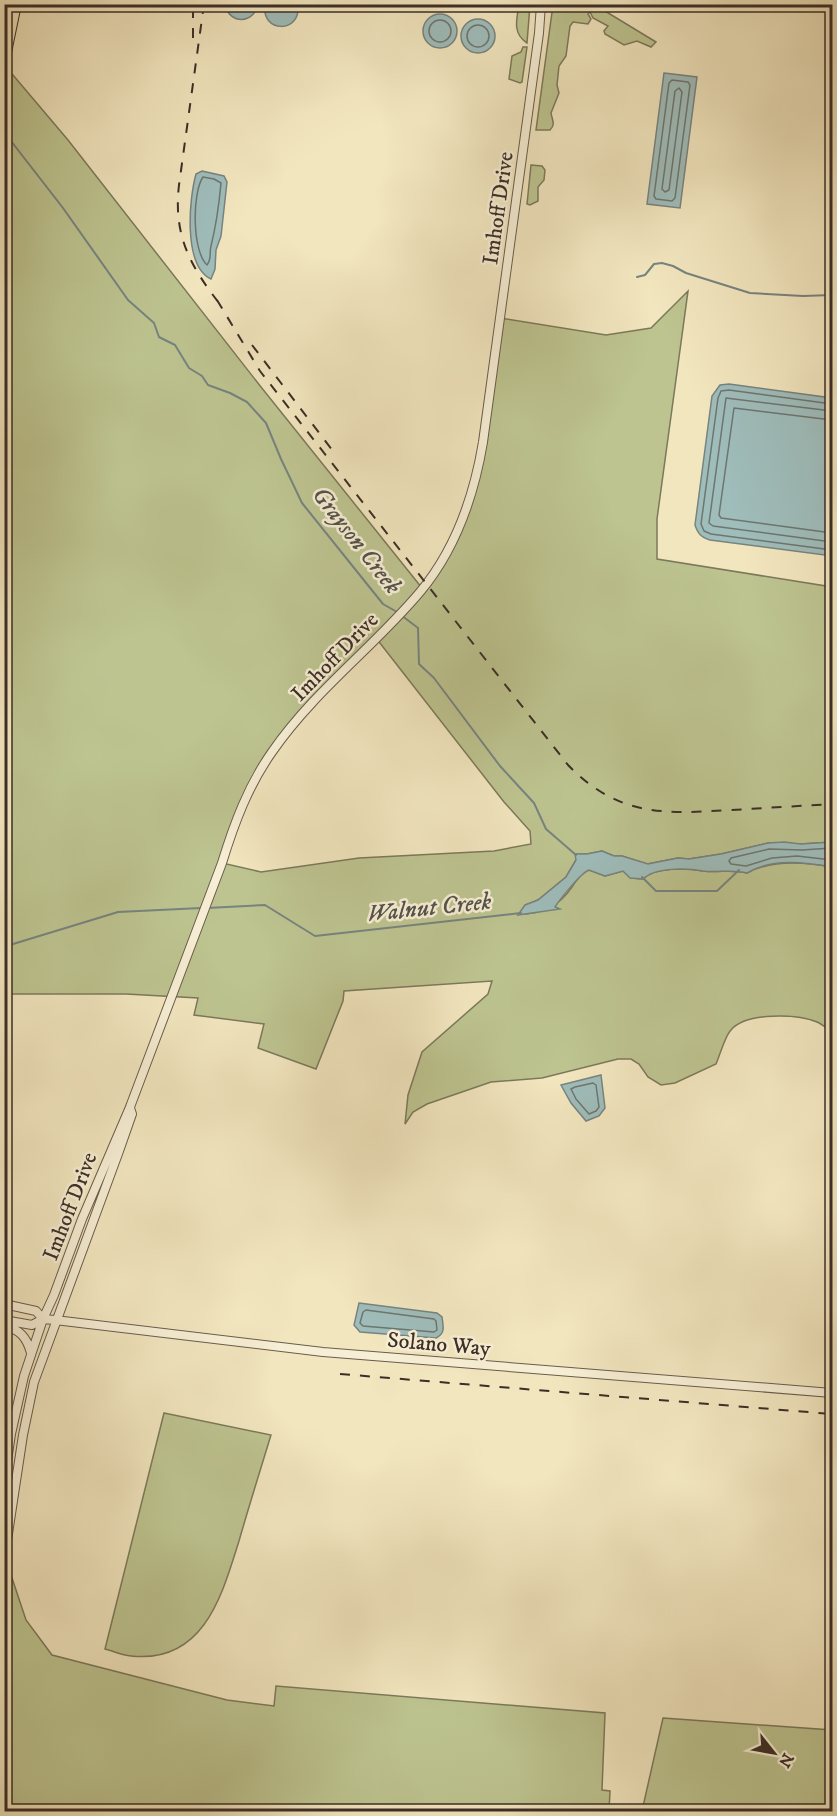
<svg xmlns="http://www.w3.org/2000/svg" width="837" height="1816" font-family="'IM FELL DW Pica',serif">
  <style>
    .green { fill: #bdc490; stroke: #7c795c; stroke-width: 1.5; fill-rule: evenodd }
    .water { fill: #9fbdbb; stroke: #778480; stroke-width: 1.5 }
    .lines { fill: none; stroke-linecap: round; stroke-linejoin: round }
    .shore { stroke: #6d7671; stroke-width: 1.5 }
    .stream { stroke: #778480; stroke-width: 2 }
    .minor-casing { stroke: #695c4d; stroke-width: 10 }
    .highway-casing { stroke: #3b2e27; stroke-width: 14 }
    .minor { stroke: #f7efd5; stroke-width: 8 }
    .highway { stroke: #f2e6bf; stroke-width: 12 }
    .rail { stroke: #3b2e27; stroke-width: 2; stroke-dasharray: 10 10; stroke-linecap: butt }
    .labels { text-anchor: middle; stroke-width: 5; stroke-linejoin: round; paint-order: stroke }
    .street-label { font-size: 22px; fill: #3b2e27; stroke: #f7efd5 }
    .water-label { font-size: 24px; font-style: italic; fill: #54524c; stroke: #f7efd5 }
  </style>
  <rect width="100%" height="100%" fill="#f2e6bf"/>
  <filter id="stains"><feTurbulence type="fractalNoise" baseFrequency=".00333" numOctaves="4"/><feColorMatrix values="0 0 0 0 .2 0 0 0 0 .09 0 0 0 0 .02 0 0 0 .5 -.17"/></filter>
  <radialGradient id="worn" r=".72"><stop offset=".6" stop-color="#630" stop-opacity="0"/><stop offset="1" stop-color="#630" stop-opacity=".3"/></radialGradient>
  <path class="green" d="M519,5H530L527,43C513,34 516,21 519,5Z
    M553,5H590L600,8L656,42L651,47L637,41L624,45L605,34L604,31L608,26L593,18L590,12L588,14L591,19L588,24L573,22L570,26L566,56L559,66L557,85L559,93L551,113C552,120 556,124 550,130H536Z
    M523,47H527L522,82L520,83L509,79L512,56L521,52Z
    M5,69L13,75L68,140L261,387L422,588L430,579L473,491L500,318L606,335L651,328L688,291L657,519V559L832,587V842L801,844L768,843L721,854L689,859L678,858L647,864L622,856H614L602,851L587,854H576V860L566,877L538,900L525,905L519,914C543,914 558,907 572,887C577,880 580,873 589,870L605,876L623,871L631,878L643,879C655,867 687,868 703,871C718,873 732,869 747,873C772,859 805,862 832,867V1032C827,1029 822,1024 817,1022C797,1014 746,1012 731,1030C725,1036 720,1055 716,1064L675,1083L661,1085L648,1077L639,1064L631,1059H618L542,1078L491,1082L427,1104L413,1112L405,1124L408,1095L422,1052L488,994L492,981L344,991L343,1001L316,1069L258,1048L264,1024L194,1015L198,998L126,994H5ZM376,638L504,802L530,831L531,844L494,851L359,858L261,872L222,863L231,833L273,751Z
    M531,165L542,166L545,170L544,180L538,187V201L530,205L527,204Z
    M164,1413L271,1435C260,1471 249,1506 239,1541C222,1595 204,1664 131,1656C122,1655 113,1651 105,1649Z
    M4,1577L12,1578L26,1620L52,1655L227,1700L274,1706L276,1686L605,1713L602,1790L610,1791L609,1811H5Z
    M663,1718L832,1730V1811H642Z"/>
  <path class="water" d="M258,4C254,24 230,25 225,5Z
    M265,5H298C301,34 261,33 265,5Z
    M423 31a17 17 0 1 1 34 0a17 17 0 1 1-34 0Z
    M461 36a17 17 0 1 1 34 0a17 17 0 1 1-34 0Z
    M664,73L697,77L680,208L647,204Z
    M202,171L224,176L227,182L221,236L216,250L215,269L211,279C183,266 189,199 196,174Z
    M729,384L832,398V556L710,540C701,537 698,534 695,525L712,396L720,385Z
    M784,842L801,844L832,842V867C805,862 771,858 747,873C732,869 718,873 703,871C687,868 655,867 643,879L630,878L623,871L605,876L589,870C581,873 560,899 555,907L560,909L518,915L525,905L538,900L566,877L576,860L575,854H587L602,851L614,856H622L648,864L678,858L689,859L721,854L768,843Z
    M601,1075L605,1108L599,1116L586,1121L571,1103L561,1085Z
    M359,1303L437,1313L442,1317C443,1326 446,1333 436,1338L360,1332L354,1325Z"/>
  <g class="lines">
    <path class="shore" d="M429 31a11 11 0 1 1 22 0a11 11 0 1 1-22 0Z
      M467 36a11 11 0 1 1 22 0a11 11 0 1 1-22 0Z
      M672,80L688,82L690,85L675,198L672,201L656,199L654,196L669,83Z
      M679,88L682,92L669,190L665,192L662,189L675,91Z
      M203,177L214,179L221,183C219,205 216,226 211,246C209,254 212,259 207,265C192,251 192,193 203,177Z
      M832,404L729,390L721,391L718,398L701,524L704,531L711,534L832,550
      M832,411L726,398L709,523L713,526L832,542
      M832,420L734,408L719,515L721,518L832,533
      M832,848L802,850L769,849L731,858L729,861L731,864L746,866L772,858L797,856L832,860
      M593,1083L596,1085L599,1107L596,1111L589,1114L576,1099L571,1089L575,1087Z
      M366,1310L434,1319L436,1321L437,1330L434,1332L363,1326L360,1323L363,1312Z"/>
    <path class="stream" d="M822,4L832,9
      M4,132L63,208L128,300L154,323L159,337L175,345L189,368L202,376L208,385L230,393L247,402L266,423L281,459L302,503L383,604L397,612
      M637,277L645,275L654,264L662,263L673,266L686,273L750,293L803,296L832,295
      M401,615L418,628L419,664L434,678L500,766L534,803L546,829L576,855
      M642,877L656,891H717L739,870
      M207,908L265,905L315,936L521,913
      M4,944H13L118,912L201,908"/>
    <g class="minor-casing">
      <path id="minor" d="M4,1304L36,1311L43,1319
        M4,1320L32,1325L43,1319L55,1320L323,1352L832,1393
        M4,1326C20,1329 27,1338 31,1353
        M4,1481L11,1434L24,1376L43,1319L54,1295L82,1219L130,1107L222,863C234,824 248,786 272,752C314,691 374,647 420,592C456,549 474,496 483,442L539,33L541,4
        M4,1560L23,1435L34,1382L119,1151L132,1114L130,1108"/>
    </g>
    <g class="highway-casing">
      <path id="highway" d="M4,14L6,4
        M4,57L15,4"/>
    </g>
    <use href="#minor" class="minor"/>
    <use href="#highway" class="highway"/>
    <path class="rail" d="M204,4L179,185C173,237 191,267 222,307
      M193,38V4
      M217,300L260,371L568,765C619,817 663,814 731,810C765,808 799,806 832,804
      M252,345L336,455
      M340,1374L832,1414"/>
  </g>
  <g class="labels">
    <g class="street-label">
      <text transform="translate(497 208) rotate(-82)" y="8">Imhoff Drive</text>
      <text transform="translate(334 656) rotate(-46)" y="8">Imhoff Drive</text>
      <text transform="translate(69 1206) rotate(-69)" y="8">Imhoff Drive</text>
      <text transform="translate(439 1343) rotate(5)" y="8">Solano Way</text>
    </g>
    <g class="water-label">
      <text transform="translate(357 540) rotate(52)" y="8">Grayson Creek</text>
      <text transform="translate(429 907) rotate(-6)" y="8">Walnut Creek</text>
    </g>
  </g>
  <rect width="837" height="1816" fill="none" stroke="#f2e6bf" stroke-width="24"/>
  <rect x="6" y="6" width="825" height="1804" fill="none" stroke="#3b2e27" stroke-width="3"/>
  <rect x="12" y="12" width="813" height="1792" fill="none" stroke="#3b2e27" stroke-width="1.5"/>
  <g transform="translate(774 1753) rotate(121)" stroke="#f7efd5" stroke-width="4.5" paint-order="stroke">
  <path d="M0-4.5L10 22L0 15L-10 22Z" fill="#3b2e27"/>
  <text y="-9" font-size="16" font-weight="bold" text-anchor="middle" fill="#3b2e27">N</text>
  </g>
  <rect width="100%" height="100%" filter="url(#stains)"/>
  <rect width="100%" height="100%" fill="url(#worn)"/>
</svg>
